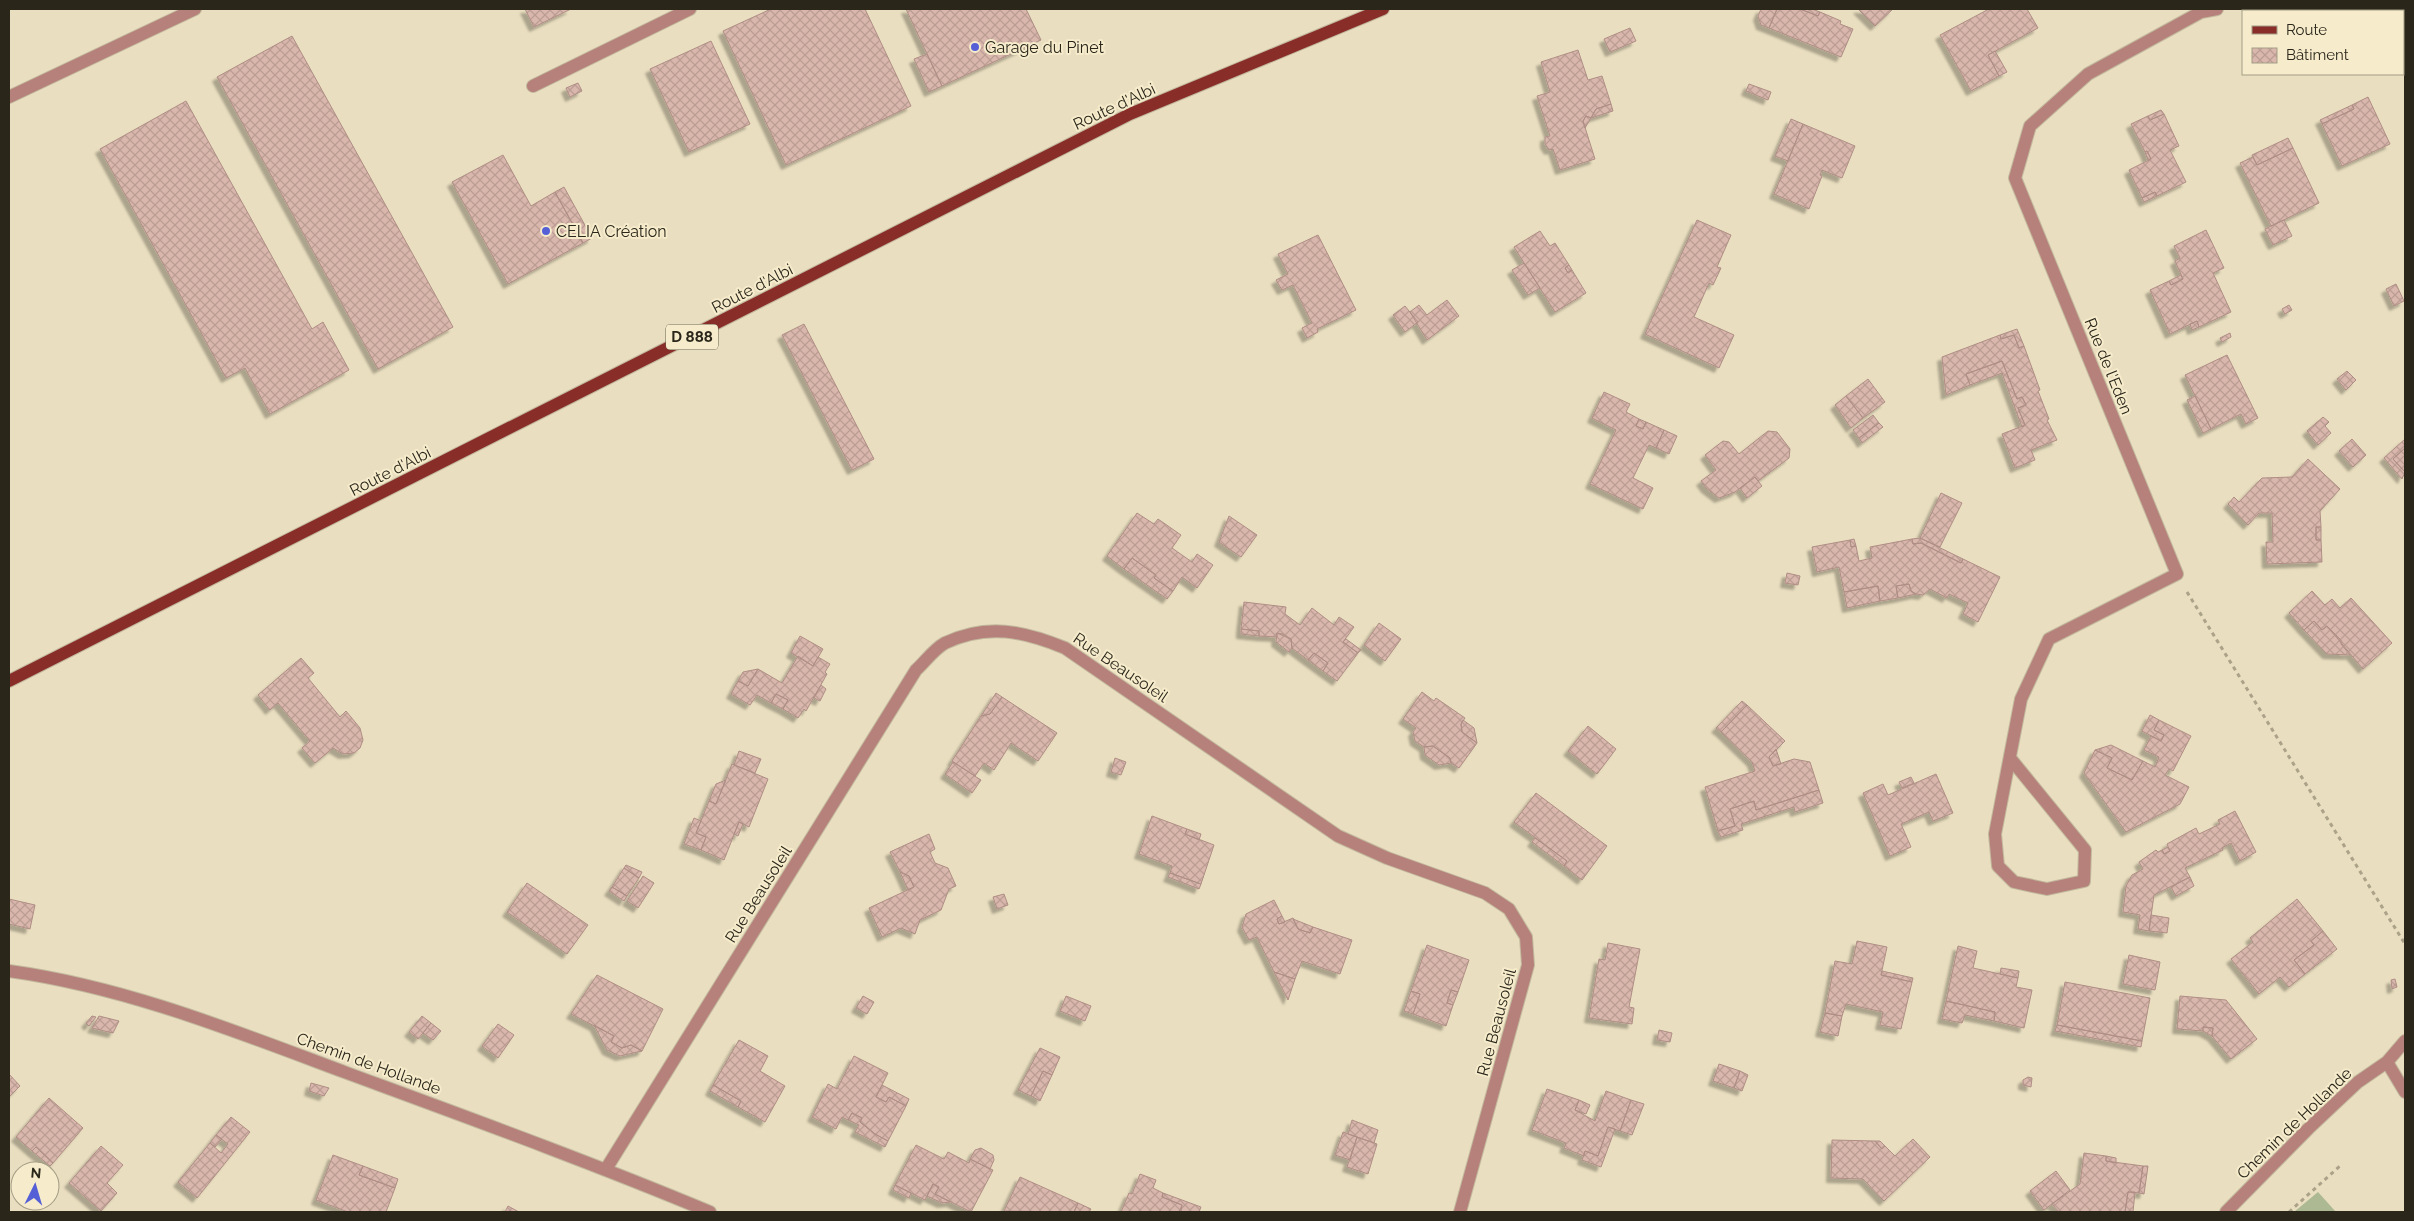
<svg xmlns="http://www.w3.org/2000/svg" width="2414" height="1221" font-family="Raleway,sans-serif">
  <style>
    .park { fill: #acb993 }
    .building { fill: url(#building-cross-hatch); stroke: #af8e85; filter: url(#shadow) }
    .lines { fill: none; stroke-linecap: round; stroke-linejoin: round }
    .minor-casing { stroke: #c3b99e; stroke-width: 14 }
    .major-casing { stroke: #c3b99e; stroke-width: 14 }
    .path { stroke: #aba289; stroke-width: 3; stroke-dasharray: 4 4; stroke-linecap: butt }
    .minor { stroke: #b6817b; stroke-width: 12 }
    .major { stroke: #892d29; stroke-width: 12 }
    .poi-dot { fill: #5560d7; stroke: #f6eccc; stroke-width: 2 }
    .labels { text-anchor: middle; stroke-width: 4; stroke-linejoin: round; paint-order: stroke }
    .shield { fill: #f6eccc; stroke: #67614f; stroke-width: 1 }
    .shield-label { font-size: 15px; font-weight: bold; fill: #2a261a }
    .poi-label { font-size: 16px; fill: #2a261a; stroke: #f6eccc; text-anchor: start }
    .street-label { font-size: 16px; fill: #2a261a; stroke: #f6eccc }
  </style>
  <defs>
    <pattern id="building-cross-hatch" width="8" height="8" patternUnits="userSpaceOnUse" patternTransform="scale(1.25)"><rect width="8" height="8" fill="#dab7ad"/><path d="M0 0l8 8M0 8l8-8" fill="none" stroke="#bb9d94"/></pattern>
    <filter id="shadow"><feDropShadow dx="-4.5" dy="4.5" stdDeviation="1" flood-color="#0004"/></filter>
  </defs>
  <rect width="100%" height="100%" fill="#e9debf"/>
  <path class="park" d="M2318,1192L2336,1212H2294Z"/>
  <path class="building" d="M525,9H571L534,27Z
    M771,9H865L911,106L786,165L723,31Z
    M906,9H1026L1041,40L942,86Z
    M1761,9H1777L1769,28L1761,25L1758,16Z
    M1777,9H1800L1818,16L1820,12L1841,21L1840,24L1853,29L1841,57L1769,28Z
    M1800,9H1812L1820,12L1818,16Z
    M1858,9H1893L1875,26Z
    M1989,9H2027L2038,28L1988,55L1999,76L1971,91L1940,35Z
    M1630,28L1636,41L1610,52L1604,39Z
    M292,36L453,327L378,369L217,77Z
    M711,41L750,124L689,152L650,69Z
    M1578,50L1588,80L1602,76L1611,104L1596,109L1591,118L1586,116L1583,121L1595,159L1560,170L1553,149L1549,150L1545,144V137L1550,136L1537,96L1550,92L1541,62Z
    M1995,51L2007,72L1999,76L1988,55Z
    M927,54L942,86L929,92L914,59Z
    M578,83L582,91L570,97L566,88Z
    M1749,84L1771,92L1768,100L1746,91Z
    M2368,97L2390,144L2342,166L2322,124L2354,109L2352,105Z
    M186,101L312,329L323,322L349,370L270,414L245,368L226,378L100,149Z
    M1611,104L1613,111L1591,118L1596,109Z
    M2352,105L2354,109L2322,124L2320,120Z
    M2161,110L2164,114L2150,120L2148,116Z
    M2164,114L2179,146L2170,150L2186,182L2157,196L2155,192L2142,198L2129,170L2151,159L2147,151L2145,152L2131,124L2148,116L2150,120Z
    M1586,116L1591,118L1585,128L1583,121Z
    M1791,119L1803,124L1788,161L1775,156Z
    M1803,124L1855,146L1842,178L1822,170L1820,175L1822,176L1809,209L1774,194Z
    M2288,138L2293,148L2257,165L2252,155Z
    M2293,148L2319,203L2271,226L2240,163L2253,157L2257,165Z
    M2147,151L2151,159L2148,160L2145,152Z
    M503,155L531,206L555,192L583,243L508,284L452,182Z
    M564,187L592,238L583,243L555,192Z
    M2155,192L2157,196L2144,202L2142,198Z
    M1697,220L1731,235L1717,267L1721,268L1713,285L1709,283L1694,317L1734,335L1719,368L1645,334Z
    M2284,220L2292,236L2273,245L2265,229Z
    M2206,230L2224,268L2213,273L2231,312L2199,327L2197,321L2170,334L2150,290L2169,281L2171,285L2183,279L2175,261L2180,258L2174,246Z
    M1540,231L1550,246L1555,243L1569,265L1565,268L1568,273L1572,270L1586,293L1555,312L1514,247Z
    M1318,235L1356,310L1317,329L1318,332L1307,338L1302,328L1312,323L1293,285L1282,290L1276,280L1288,274L1278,254Z
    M1524,263L1540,288L1528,295L1512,270Z
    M1569,265L1572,270L1568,273L1565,268Z
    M2181,275L2183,279L2171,285L2169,281Z
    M2396,284L2404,301L2394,306L2386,289Z
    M1447,300L1459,316L1427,340L1410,312L1419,305L1427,315Z
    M2289,305L2292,310L2285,314L2282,309Z
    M1405,306L1418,322L1405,332L1393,315Z
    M2197,321L2199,327L2192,330L2190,324Z
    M804,324L874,459L852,470L782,335Z
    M2017,329L2024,346L2019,348L2014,335L2001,339L2000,335Z
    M2230,333L2231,337L2222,342L2220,338Z
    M2000,335L2001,339L2014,335L2019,348L2024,346L2040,390L2038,391L2049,419L2047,420L2057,440L2031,450L2035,460L2015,468L2002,434L2025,425L2018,408L2026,405L2022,397L2017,399L2002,361L1966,374L1970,385L1946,395L1942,357Z
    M2227,355L2258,418L2246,424L2241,414L2211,429L2185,375Z
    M2002,361L2017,399L2022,397L2026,405L2018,408L2025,425L2022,427L2002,373L1970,385L1966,374Z
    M2347,371L2356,380L2346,390L2337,379Z
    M1868,379L1885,402L1863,418L1846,396Z
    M1604,392L1630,404L1626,412L1639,419L1636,426L1643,429L1646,422L1664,430L1656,448L1649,445L1633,478L1653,488L1643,509L1590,484L1616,430L1592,418Z
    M1846,396L1863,418L1851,428L1835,405Z
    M2195,396L2211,429L2203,433L2187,400Z
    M1873,415L1879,423L1859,438L1853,430Z
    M2323,417L2329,422L2325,426L2331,433L2318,445L2307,431Z
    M1639,419L1646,422L1643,429L1636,426Z
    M1879,423L1883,427L1862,443L1859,438Z
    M1664,430L1677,436L1669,454L1656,448Z
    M1768,431L1777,432L1790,449L1789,458L1758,481L1755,477L1735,492L1719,498L1706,488L1701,481L1716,470L1705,455L1723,441L1729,442L1739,454Z
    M2352,439L2366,455L2353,467L2339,451Z
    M2405,439V448L2393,459L2405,472L2402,479L2384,458Z
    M2405,448V472L2393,459Z
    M2308,459L2340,489L2320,511L2321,527H2316V540H2321L2322,562L2267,564L2266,542H2273L2272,513H2259L2248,525L2228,504L2234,497L2239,502L2262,478L2292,477Z
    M1755,477L1762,486L1747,498L1740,488Z
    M1941,493L1962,503L1940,547L1920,538Z
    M1137,513L1154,524L1158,519L1181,535L1172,548L1192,562L1197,554L1213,565L1197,588L1182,577L1173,591L1154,578L1156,575L1132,558L1124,569L1107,556Z
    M1229,516L1257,535L1241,557L1219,542Z
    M2316,527H2321V540H2316Z
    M1920,538L1963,559L1961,563L1921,543L1913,544L1912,539Z
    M1854,539L1856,546L1851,547L1850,540Z
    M1912,539L1913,544L1921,543L1961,563L1963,559L2000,577L1978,622L1963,614L1968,603L1949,594L1947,598L1930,589L1923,595L1916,594L1911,591L1909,584L1896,586L1898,598L1880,601L1878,586L1844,592L1839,567L1817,572L1812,547L1850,540L1851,547L1856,546L1859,561L1872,558L1870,547Z
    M1132,558L1156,575L1154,578L1173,591L1167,599L1124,569Z
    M1787,573L1800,576L1798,585L1785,583Z
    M1909,584L1911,591L1916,594L1898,598L1896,586Z
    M1878,586L1880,601L1847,608L1844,592Z
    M2312,591L2325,605L2332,599L2340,608L2351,598L2392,643L2363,669L2327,626L2322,630L2314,621L2304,630L2289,613Z
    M1244,602L1286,607L1285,614L1300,625L1312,608L1334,625L1339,617L1354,627L1343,642L1358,653L1337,681L1323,671L1328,663L1314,653L1308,660L1292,648L1291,639L1283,634L1277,633V637L1259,636V631L1241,629Z
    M2314,621L2322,630L2327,626L2341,640V644L2350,655L2327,654L2304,630Z
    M1379,623L1401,639L1385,661L1364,645Z
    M1241,629L1259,631V636L1241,634Z
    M1277,633L1291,639L1292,648L1289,652L1276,642Z
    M800,636L823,649L813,666L791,653Z
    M1346,639L1361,650L1358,653L1343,642Z
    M1314,653L1328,663L1323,671L1308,660Z
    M798,656L813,666L818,657L830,664L825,672L827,674L806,711L804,709L798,718L783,709L788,700L776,694L771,703L757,695L750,705L731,694L738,681L748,686L758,669L782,683Z
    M301,658L314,673L308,678L340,717L346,711L360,728L363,740L360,748L354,753L343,754L333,748L315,763L302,748L310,741L278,703L270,710L258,695Z
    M758,669L748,686L738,681L743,672Z
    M821,685L826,689L820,701L814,698Z
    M1422,692L1434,701L1436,698L1465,718L1461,724L1462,732L1477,743L1459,768L1451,763L1450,758L1433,746L1424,747L1415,741L1413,732L1416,728L1403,719Z
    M996,693L1002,697L990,714L981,716Z
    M776,694L788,700L783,709L771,703Z
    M1002,697L1057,733L1038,761L1011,743L994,770L984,763L975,776L952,761L981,716L990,714Z
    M1742,701L1747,705L1721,732L1716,728Z
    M1747,705L1785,741L1769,757L1773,766L1794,759L1810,762L1819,790L1756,810L1754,801L1730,809L1735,826L1718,831L1705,787L1755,771L1752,762L1721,732Z
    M2150,715L2159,720L2154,730L2164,735L2161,741L2142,731Z
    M1463,720L1474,728L1477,743L1462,732L1461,724Z
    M2159,720L2191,736L2173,771L2169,769L2165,775L2189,787L2180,804L2126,832L2084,773L2095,750L2112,758L2107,768L2132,780L2143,761L2155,767L2159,757L2144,750L2151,736L2161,741L2164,735L2154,730Z
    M1588,726L1616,749L1597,774L1568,751Z
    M2111,745L2143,761L2132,780L2107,768L2112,758L2095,750Z
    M1433,746L1450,758L1451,763L1439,765L1425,755L1424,747Z
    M1776,749L1781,764L1773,766L1769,757Z
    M739,751L761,759L755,773L734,765Z
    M1115,758L1126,762L1121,775L1111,772Z
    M953,762L981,780L972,793L945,774Z
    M732,764L768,779L749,827L739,822L724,860L701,850L706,837L696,833L709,801L716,804Z
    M1936,774L1953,813L1933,821L1929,812L1901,824L1911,847L1890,856L1863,793L1883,784L1888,795Z
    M1911,777L1914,783L1902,788L1899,782Z
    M726,780L716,804L709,801L716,784Z
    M1819,790L1823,803L1795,812L1794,807L1741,824L1743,830L1721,837L1718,831L1735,826L1730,809L1754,801L1756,810Z
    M1536,793L1607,846L1582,880L1564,866L1567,861L1514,822Z
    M2235,811L2256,852L2240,861L2231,843L2222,848L2223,850L2185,868L2190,877L2154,895L2149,931L2138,929L2140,915L2123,912L2126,886L2132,875L2143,869L2139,862L2156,850L2158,852L2162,850L2164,854L2170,851L2167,844L2196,828L2199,834L2220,824L2218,820Z
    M1152,816L1187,829L1185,834L1214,845L1201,884L1170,873L1172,866L1139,854Z
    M694,818L701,821L696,833L706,837L701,850L684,844Z
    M739,822L743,824L738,836L734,834Z
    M1187,829L1201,834L1199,840L1185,834Z
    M929,834L935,849L930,852L935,863L948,868L956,886L949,889L941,910L920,920L915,934L901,928L882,937L869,908L914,887L909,876L900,872L890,852Z
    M1535,838L1567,861L1564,866L1532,842Z
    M2168,847L2170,851L2164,854L2162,850Z
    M626,865L642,872L639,878L624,868Z
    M624,868L639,878L627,896L612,887Z
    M900,872L909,876L914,887L908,890Z
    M1170,873L1201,884L1199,889L1168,877Z
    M643,876L654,883L638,908L627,901Z
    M2190,877L2194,886L2176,896L2171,887Z
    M527,883L588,925L567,954L507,912Z
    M612,887L627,896L624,901L609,891Z
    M1004,894L1008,905L997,909L993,897Z
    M9,899L35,905L30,929L9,924Z
    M2297,899L2323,931L2311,941L2314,945L2294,960L2305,974L2289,987L2280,977L2259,994L2231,959L2253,942L2250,938Z
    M1274,900L1282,916L1277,919L1279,924L1293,918L1298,929L1310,933L1313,927L1352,940L1340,974L1302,961L1295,979L1274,972L1257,937L1249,940L1242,927L1246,914Z
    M2151,915L2169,918L2167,933L2149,931Z
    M1282,916L1285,922L1279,924L1277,919Z
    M1293,919L1313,927L1310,933L1298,929Z
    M2323,931L2337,949L2305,974L2294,960L2314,945L2311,941Z
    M1857,941L1887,947L1881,975L1912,982L1901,1029L1880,1025L1883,1012L1846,1004L1842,1016L1825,1013L1835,961L1852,964Z
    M1608,943L1640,949L1629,1007L1634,1008L1632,1024L1589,1018L1599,959L1605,960Z
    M1427,945L1469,960L1458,992L1451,990L1447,1003L1453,1005L1446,1026L1413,1014L1420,994L1411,991Z
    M1958,946L1977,951L1973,968L2018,978L2016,987L2032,990L2024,1028L1994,1021L1995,1012L1946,1001Z
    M2129,955L2160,962L2155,990L2123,984Z
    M2001,968L2019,971L2018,978L2000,974Z
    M1882,971L1913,978L1912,982L1881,975Z
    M1274,972L1295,979L1288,1000Z
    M597,975L663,1009L642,1051L631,1045L622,1048L611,1042L614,1036L571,1014Z
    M2395,979L2397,987L2392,989L2391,980Z
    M2065,982L2150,998L2142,1041L2057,1025Z
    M1451,990L1458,992L1453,1005L1447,1003Z
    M1411,991L1420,994L1413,1014L1404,1011Z
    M863,996L874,1002L867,1014L856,1008Z
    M1066,996L1091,1006L1085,1021L1060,1011Z
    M2180,996L2226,1000L2257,1039L2231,1059L2212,1036L2213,1028L2203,1027V1031L2177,1029Z
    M1946,1001L1995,1012L1994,1021L1965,1015L1962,1023L1942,1019Z
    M1825,1013L1842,1016L1838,1036L1820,1032Z
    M92,1016L96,1017L89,1026L86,1023Z
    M99,1016L119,1021L113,1033L92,1028Z
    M422,1016L431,1023L418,1039L409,1032Z
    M431,1023L441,1031L433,1040L423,1033Z
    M498,1024L514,1035L498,1058L482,1046Z
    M594,1025L614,1036L611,1042L622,1048L631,1045L642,1051L620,1056L607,1050Z
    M2057,1025L2142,1041L2141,1047L2055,1031Z
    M2203,1027L2213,1028L2212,1036L2203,1031Z
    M1659,1030L1672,1033L1670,1042L1657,1040Z
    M739,1040L768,1056L760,1071L785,1086L765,1122L738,1107L741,1101L713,1085Z
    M1040,1048L1060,1057L1052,1075L1043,1071L1031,1096L1018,1090Z
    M854,1056L888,1073L876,1097L886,1102L889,1097L906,1106L888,1141L875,1134L860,1122L862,1118L852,1113L848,1120L842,1117L836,1129L812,1117L828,1084L837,1089Z
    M1719,1064L1740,1071L1734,1088L1713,1081Z
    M1043,1071L1052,1075L1040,1101L1031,1096Z
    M1740,1071L1748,1075L1742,1091L1734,1088Z
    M9,1074L20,1086L9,1097Z
    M2028,1077L2032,1078L2031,1087L2023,1085V1080Z
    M311,1083L329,1088L324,1096L309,1091Z
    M713,1085L741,1101L738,1107L710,1091Z
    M882,1085L909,1099L906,1106L889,1097L886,1102L876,1097Z
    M1547,1089L1579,1100L1575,1110L1595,1121L1606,1091L1631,1100L1620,1131L1608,1127L1598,1156L1585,1151L1584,1156L1564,1148L1566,1143L1532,1130Z
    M49,1098L83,1128L53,1163L36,1147L32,1151L16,1137Z
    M1579,1100L1590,1105L1586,1114L1575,1110Z
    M1631,1100L1644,1104L1632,1135L1620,1131Z
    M852,1113L862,1118L860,1122L875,1134L888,1141L885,1147L855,1132L859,1125L848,1120Z
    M231,1117L250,1132L197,1198L178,1182L210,1143L221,1153L228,1144L216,1135Z
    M1352,1120L1378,1130L1374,1143L1348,1134Z
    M1608,1127L1615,1129L1601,1167L1582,1160L1585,1151L1598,1156Z
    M1343,1132L1357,1137L1350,1160L1335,1155Z
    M216,1135L222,1139L215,1147L210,1143Z
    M1357,1137L1377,1144L1368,1174L1347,1167Z
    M1913,1139L1930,1157L1884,1201L1863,1179L1831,1178L1832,1140L1875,1141L1882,1149L1885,1146L1895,1156Z
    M1875,1141H1880L1885,1146L1882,1149Z
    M916,1145L944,1159L948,1152L969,1163L970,1159L993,1170L971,1212L935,1194L939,1187L933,1184L925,1200L895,1185Z
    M101,1146L123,1165L107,1183L117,1193L101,1211L69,1183Z
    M36,1147L53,1163L50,1166L32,1151Z
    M981,1148L993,1155L994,1160L990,1169L970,1159L975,1150Z
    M2084,1153L2106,1156V1161L2143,1166L2139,1193L2128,1192L2125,1212H2059L2052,1204L2080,1184Z
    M333,1155L363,1166L359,1175L395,1188L386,1212H348L316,1200Z
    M2106,1156L2116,1158V1163L2106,1161Z
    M363,1166L398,1179L395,1188L359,1175Z
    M2143,1166H2148L2144,1194L2139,1193Z
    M2056,1171L2070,1190L2044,1210L2030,1191Z
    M1140,1174L1156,1180L1153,1188L1163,1193L1162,1197L1182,1205L1181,1212H1121L1129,1193L1132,1194Z
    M1020,1177L1078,1203L1074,1212L1004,1211Z
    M933,1184L939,1187L935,1194L950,1202L942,1203L927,1196Z
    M895,1185L911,1193L909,1198L893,1190Z
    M2128,1192H2135L2133,1212H2125Z
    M1163,1193L1201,1207L1199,1212H1179L1182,1205L1162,1197Z
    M1078,1203L1091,1209L1089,1212H1074Z
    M508,1206L519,1212H505Z"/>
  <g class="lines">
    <g class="minor-casing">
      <path id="minor" d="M533,86L690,9
        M9,97L195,9
        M2010,758L2085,850L2084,881L2047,889L2014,882L1998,866L1995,834L2021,699L2049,639L2177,574L2015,178L2030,126L2088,74L2201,12L2217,9
        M9,971C126,987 237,1032 347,1073C469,1118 590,1162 710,1212
        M2387,1062L2405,1092
        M606,1169L916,670C925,662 934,649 945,643C987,623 1024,631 1065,648L1338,836L1387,858L1485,893L1509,909L1526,937L1528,965L1460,1212
        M2226,1212L2308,1129L2358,1082L2387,1062L2405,1041"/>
    </g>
    <g class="major-casing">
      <path id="major" d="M9,681L1130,114L1383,9"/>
    </g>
    <path class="path" d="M2187,592L2405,944
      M2289,1212L2341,1165"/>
    <use href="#minor" class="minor"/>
    <use href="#major" class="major"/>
  </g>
  <g class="poi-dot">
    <circle cx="975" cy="47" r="5"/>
    <circle cx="546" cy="231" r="5"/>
  </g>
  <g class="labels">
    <rect class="shield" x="666" y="324.5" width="52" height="25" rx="4"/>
    <g class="shield-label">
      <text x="692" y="342">D 888</text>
    </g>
    <g class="poi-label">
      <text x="985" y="53">Garage du Pinet</text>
      <text x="556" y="237">CELIA Création</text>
    </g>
    <g class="street-label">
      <text transform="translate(1114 106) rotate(-25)" y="6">Route d'Albi</text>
      <text transform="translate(752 288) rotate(-27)" y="6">Route d'Albi</text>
      <text transform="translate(2109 366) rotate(68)" y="6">Rue de l'Eden</text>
      <text transform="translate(390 471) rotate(-27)" y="6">Route d'Albi</text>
      <text transform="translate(1121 667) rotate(34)" y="6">Rue Beausoleil</text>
      <text transform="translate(758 894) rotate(-58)" y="6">Rue Beausoleil</text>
      <text transform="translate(1496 1022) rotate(-75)" y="6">Rue Beausoleil</text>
      <text transform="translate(369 1063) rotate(20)" y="6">Chemin de Hollande</text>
      <text transform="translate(2294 1123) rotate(-44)" y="6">Chemin de Hollande</text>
    </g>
  </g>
  <rect width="2414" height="1221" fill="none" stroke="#2a261a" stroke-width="20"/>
  <rect x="2242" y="10" width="162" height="65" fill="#f6eccc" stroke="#a49d85"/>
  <rect x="2252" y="26" width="25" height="8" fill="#892d29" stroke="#a49d85"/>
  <text x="2286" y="35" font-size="15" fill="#2a261a">Route</text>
  <rect x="2252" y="48" width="25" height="15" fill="url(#building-cross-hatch)" stroke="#a49d85"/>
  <text x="2286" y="60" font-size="15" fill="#2a261a">Bâtiment</text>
  <g transform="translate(35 1186) rotate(5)"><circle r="24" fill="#f6eccc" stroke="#a49d85"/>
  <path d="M0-4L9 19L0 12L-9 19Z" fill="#5560d7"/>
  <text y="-8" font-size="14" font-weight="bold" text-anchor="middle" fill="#2a261a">N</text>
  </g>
</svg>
